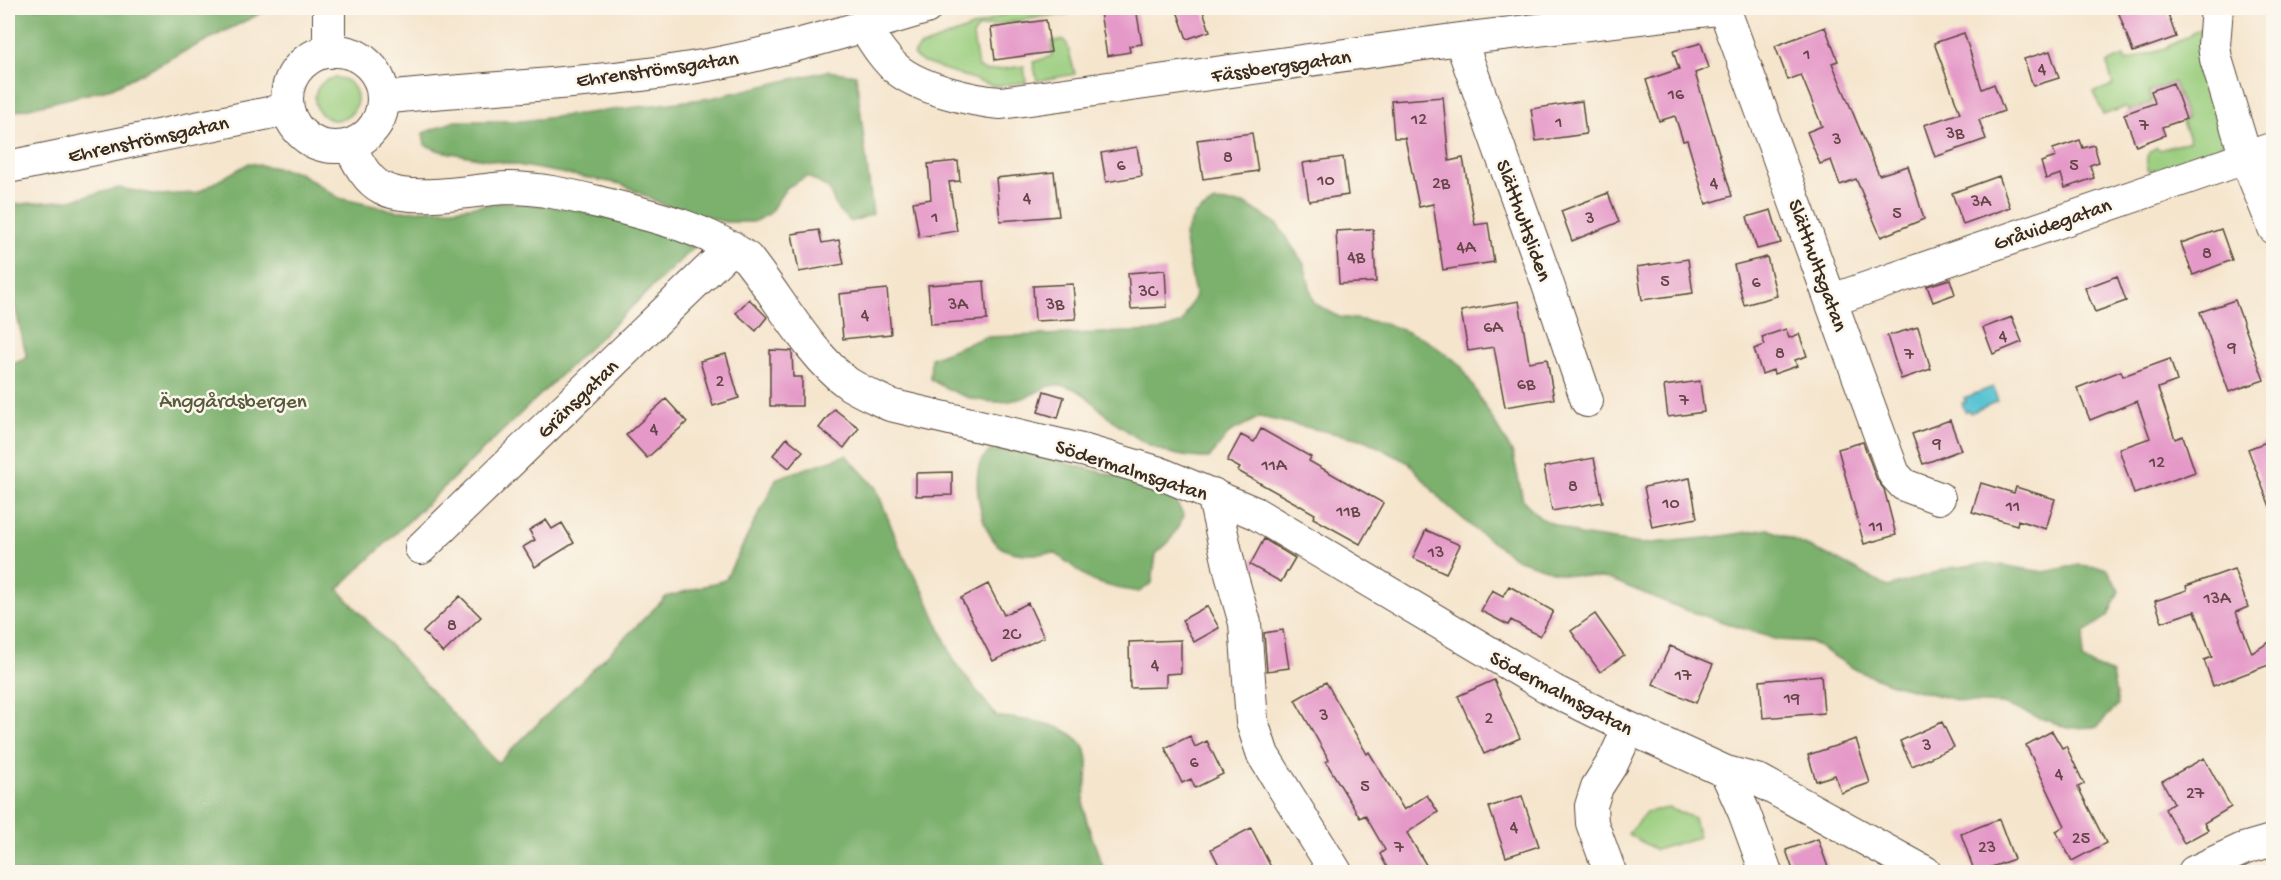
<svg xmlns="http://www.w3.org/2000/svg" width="2281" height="880" font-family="'Gochi Hand',sans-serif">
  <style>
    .green { fill: #9acd7e; stroke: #6a7c4e; stroke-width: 1.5 }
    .forest { fill: #7bb06d; stroke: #5b6d46; stroke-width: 1.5 }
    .water { fill: #58c3d3; stroke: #4a7678; stroke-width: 1.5 }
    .building { fill: #e599c8 }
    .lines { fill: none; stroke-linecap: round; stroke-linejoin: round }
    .minor-casing { stroke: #574638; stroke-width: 34 }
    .minor { stroke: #fff; stroke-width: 32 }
    .labels { text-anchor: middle; stroke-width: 5; stroke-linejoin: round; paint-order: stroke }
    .number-label { font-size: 18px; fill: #664648 }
    .street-label { font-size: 21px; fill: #3b2a1e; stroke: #fbf7ec }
    .park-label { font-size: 21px; fill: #585b3b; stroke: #fbf7ec }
  </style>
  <rect width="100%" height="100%" fill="#fbf7ec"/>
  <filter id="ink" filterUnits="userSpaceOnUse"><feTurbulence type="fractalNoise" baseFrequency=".0167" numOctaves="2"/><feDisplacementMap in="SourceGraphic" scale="12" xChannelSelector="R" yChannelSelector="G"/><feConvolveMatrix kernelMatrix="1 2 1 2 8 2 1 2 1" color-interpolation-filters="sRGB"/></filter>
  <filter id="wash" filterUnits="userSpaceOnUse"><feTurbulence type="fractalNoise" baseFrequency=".008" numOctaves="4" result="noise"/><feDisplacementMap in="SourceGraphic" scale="24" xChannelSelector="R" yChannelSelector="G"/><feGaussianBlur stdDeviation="1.35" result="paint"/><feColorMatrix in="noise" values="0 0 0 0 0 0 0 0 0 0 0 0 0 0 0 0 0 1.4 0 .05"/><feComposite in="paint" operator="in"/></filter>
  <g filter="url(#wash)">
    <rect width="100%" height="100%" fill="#f5e5cd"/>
    <path class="green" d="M1022,8H1064L1067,15L1047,16L978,28L973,36L978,67L986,71L1024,66L1026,82L994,86L922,62L913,55L920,47Z
      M2202,28L2198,56L2226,135L2217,154L2158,175L2156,169L2149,171C2145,158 2145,154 2157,147L2160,150L2190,141L2182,122L2187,119L2174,82L2149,92L2152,102L2128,111L2126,107L2103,115L2094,92L2113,85L2107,63L2124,56L2126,61L2164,49Z
      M1064,40L1067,44L1075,74L1037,81L1033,62L1052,56V41Z
      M315 99a21 21 0 1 1 42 0a21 21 0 1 1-42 0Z
      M1669,808L1694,818L1699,837L1656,850L1628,834L1646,812Z"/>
    <path class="forest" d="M8,8H271L112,88L8,113Z
      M827,71L856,75L873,214L851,222L838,210L828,188L807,176L786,188L769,214L753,222H725L664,205L621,184L440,151L425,145L423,133L455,121H522L711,98Z
      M249,163L298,172L339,198L397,211L453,209L505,202L572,209L629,222L695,246L338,589L498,763L666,597L725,580L777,478L846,455L876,488L901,551L924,592L955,663L997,717C1025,719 1086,723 1088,761C1089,776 1083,792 1084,807C1084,821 1100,857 1105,872H8V366L27,358L8,277V205L70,200L119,188L159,195L197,193Z
      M1214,202L1246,204L1277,224L1304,264L1314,303L1339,317L1384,323L1423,338L1460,364L1513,454L1523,500L1540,518L1580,535L1641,544L1716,537L1768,529L1832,557L1888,587L1950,568L1987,563L2044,572L2078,565L2107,568L2119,591L2108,616L2085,632L2082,660L2112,674L2118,705L2097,727L2067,728L2003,704L1965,702L1895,685L1858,671L1811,642L1778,640L1683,609L1609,579L1561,574L1516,559L1477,531L1441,500L1409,463L1365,440L1260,417L1230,432L1209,458C1161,458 1137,441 1102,411C1091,401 1083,391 1069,387C1048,381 1045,390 1026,397C989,409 962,398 930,379L931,358L985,337L1159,331L1182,323L1195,295L1184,236L1195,214Z
      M1016,450L1169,490L1184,516L1170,541L1156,554L1152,583L1139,592L1116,588L1092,581L1055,553C1039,554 1019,556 1004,549C982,540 971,481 981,461C983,457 987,454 990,451Z"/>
    <path class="water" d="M1993,387L1998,401L1970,413L1969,410L1965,412L1962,403L1966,402L1964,398Z"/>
    <g id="blocks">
      <path class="building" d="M1128,8H1136L1142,44L1129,46L1130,52L1107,56L1100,12Z
        M1176,8H1202L1210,31L1187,39Z
        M2117,8H2166L2176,37L2133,52Z
        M1046,20L1051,52L995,60L991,28Z
        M1825,27L1838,61L1832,63L1879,175L1908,166L1924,219L1881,237L1856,179L1840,185L1831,160L1820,164L1807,132L1822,126L1801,75L1788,80L1775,46Z
        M1964,33L1982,89L1994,84L2004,111L1979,120L1986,139L1935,157L1924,125L1960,113L1934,43Z
        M1701,43L1709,68L1695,73L1732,196L1706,204L1687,140L1683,141L1675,116L1659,121L1646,80L1679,69L1673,51Z
        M2050,51L2059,78L2033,86L2024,59Z
        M2173,83L2186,119L2162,127L2165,135L2136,146L2124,114L2155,103L2151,91Z
        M1443,97L1449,161L1463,158L1475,225L1488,223L1494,262L1443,270L1433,204L1419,207L1405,138H1394L1391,101Z
        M1582,101L1586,134L1536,141L1531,109Z
        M1252,133L1258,171L1203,179L1197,140Z
        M2080,140L2083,148L2094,145L2099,162L2090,165L2094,178L2065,188L2061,174L2046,179L2041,162L2056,157L2053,149Z
        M1137,147L1142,176L1106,182L1101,153Z
        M1343,157L1348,195L1309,201L1303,163Z
        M958,161L960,181L949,182L957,231L919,237L913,202L931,199L928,164Z
        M1054,172L1059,216L1000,221L996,178Z
        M1999,176L2010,207L1963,224L1952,193Z
        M1608,193L1619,222L1572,241L1561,211Z
        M1771,210L1781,243L1757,249L1747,217Z
        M1373,229L1376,282L1339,284L1336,231Z
        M2221,229L2232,260L2193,275L2181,243Z
        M819,230L822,243L839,240L844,264L799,272L792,234Z
        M1767,257L1777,296L1744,305L1734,265Z
        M1688,259L1693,293L1642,300L1637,267Z
        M1165,270L1167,307L1131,309L1128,273Z
        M2117,276L2126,301L2095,312L2085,288Z
        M1950,279L1955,294L1933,302L1927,286Z
        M984,281L987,320L931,324L928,285Z
        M1073,284L1076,319L1035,321L1033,286Z
        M887,289L891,334L843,339L839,294Z
        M749,299L767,317L756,331L736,313Z
        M2235,300L2264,380L2229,392L2200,312Z
        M1519,301L1529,362L1547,359L1554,399L1505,407L1494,347L1468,351L1461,311Z
        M2012,317L2022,342L1993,354L1983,328Z
        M1918,327L1931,369L1901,379L1887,336Z
        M1786,329L1789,338L1799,334L1807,356L1795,360L1797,366L1774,374L1773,370L1762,374L1754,349L1765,345L1762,337Z
        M770,350L792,351L793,377H802V406H770Z
        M726,354L739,398L713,406L700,361Z
        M2170,359L2177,381L2158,388L2175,439L2183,436L2195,472L2134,494L2119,449L2150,438L2137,401L2090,420L2077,388L2121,371L2123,376Z
        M1700,381L1704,412L1668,417L1664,386Z
        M1044,391L1064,397L1058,418L1038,412Z
        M666,399L687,422L647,458L626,435Z
        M834,409L859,428L844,448L819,428Z
        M1950,420L1961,450L1923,464L1912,434Z
        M1261,429L1311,457L1309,461L1383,503L1360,544L1313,518L1315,514L1238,471L1240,468L1227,461L1241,435L1254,442Z
        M787,438L803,451L789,468L773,455Z
        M2274,439V511L2272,512L2248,449Z
        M1863,442L1877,480L1884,489L1896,535L1864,544L1838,449Z
        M1594,458L1603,502L1552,511L1544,467Z
        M952,472V495L916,496V473Z
        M1690,478L1697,518L1652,527L1644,487Z
        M1981,483L2014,493L2016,487L2055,499L2046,529L2018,520L2017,525L1972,512Z
        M546,520L552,529L562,523L574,543L535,567L523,547L535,540L529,530Z
        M1426,530L1460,545L1446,573L1413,558Z
        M1264,539L1295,558L1281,582L1250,565Z
        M2234,569L2248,607L2236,612L2252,653L2274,639V663L2213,686L2204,660L2212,657L2195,611L2162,622L2155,601L2187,590L2186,586Z
        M988,584L1004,615L1028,603L1044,637L993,661L961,598Z
        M1509,586L1553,611L1540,636L1511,620L1508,625L1481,611L1492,590L1503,596Z
        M460,596L481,617L443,653L423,632Z
        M1207,606L1219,628L1194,642L1182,620Z
        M1595,614L1624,655L1600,672L1571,631Z
        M1283,630L1289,668L1267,671L1264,633Z
        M1181,640V673L1166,674V687L1130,688L1129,642Z
        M1670,646L1713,664L1696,703L1653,684Z
        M1821,675L1824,713L1763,718L1760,681Z
        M1494,680L1520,738L1484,754L1458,696Z
        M1326,682L1367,754L1369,752L1404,810L1427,795L1438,812L1407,833L1431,873H1390L1380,854L1385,850L1365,815L1360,818L1326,762L1329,760L1295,700Z
        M1942,722L1954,747L1912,766L1900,741Z
        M2052,731L2062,748L2066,746L2084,784L2078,787L2106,843L2072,861L2056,831L2065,826L2026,745Z
        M1190,736L1195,747L1207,741L1223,774L1195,788L1191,779L1182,783L1165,748Z
        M1856,739L1870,783L1841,793L1835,775L1816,781L1808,755Z
        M2204,758L2231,807L2204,823L2208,830L2184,843L2165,809L2174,803L2162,781Z
        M1522,796L1539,846L1506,857L1489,807Z
        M1999,819L2014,859L1975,873L1961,834Z
        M1251,828L1274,873H1223L1211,849Z
        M1818,839L1830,873H1794L1786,850Z"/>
    </g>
  </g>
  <g filter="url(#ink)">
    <use href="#blocks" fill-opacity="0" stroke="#574638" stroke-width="1.5"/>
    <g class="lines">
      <g class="minor-casing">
        <path id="minor" d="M1724,8L1894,474L1904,485L1939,498
          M2217,8L2214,45L2216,59L2246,158L2274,228
          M864,26C874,42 884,59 899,71C923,89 972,101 1001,103L1460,39L1725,8
          M1460,39L1545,276L1587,401
          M287 99a48 48 0 1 1 96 0a48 48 0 1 1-96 0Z
          M329,52V8
          M383,98C492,86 607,84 714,64C786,50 856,29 926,8
          M349,145C357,160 366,180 382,188C411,204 476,189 508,188C539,188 569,195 598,202C649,215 704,227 747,258C777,295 811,357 849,384C862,392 876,398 890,405L1086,451L1157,472L1255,513L1554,691L1629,728L1726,772L1760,781L1925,872
          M8,167L288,109
          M1832,300L2274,148
          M1213,494L1231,574L1245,623L1252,722L1263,755L1336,872
          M421,548L732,247
          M1726,772L1744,812L1766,872
          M1610,872L1592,823L1591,806L1597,787L1613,762L1629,728
          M2194,872L2243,849L2274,840"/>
      </g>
      <use href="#minor" class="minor"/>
    </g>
  </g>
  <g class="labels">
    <g class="number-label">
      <text x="1807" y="59">1</text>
      <text x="2042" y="74">4</text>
      <text x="1676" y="99">16</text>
      <text x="1419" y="124">12</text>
      <text x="1559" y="127">1</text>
      <text x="2144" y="130">7</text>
      <text x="1955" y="138">3B</text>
      <text x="1837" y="144">3</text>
      <text x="1228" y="162">8</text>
      <text x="1121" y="170">6</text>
      <text x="2074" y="170">5</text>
      <text x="1326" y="185">10</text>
      <text x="1441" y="188">2B</text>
      <text x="1714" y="188">4</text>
      <text x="1027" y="203">4</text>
      <text x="1981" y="206">3A</text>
      <text x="1897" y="218">5</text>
      <text x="935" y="222">1</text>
      <text x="1590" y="223">3</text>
      <text x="1466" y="252">4A</text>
      <text x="2207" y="258">8</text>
      <text x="1356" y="262">4B</text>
      <text x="1665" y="286">5</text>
      <text x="1756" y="287">6</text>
      <text x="1148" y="296">3C</text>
      <text x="958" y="309">3A</text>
      <text x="1055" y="309">3B</text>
      <text x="865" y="320">4</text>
      <text x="1493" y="332">6A</text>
      <text x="2003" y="341">4</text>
      <text x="2232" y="352">9</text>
      <text x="1780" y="358">8</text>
      <text x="1909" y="359">7</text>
      <text x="720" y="386">2</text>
      <text x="1526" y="389">6B</text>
      <text x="1684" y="405">7</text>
      <text x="654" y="434">4</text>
      <text x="1937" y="448">9</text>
      <text x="2157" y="467">12</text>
      <text x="1274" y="470">11A</text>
      <text x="1573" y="491">8</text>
      <text x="1671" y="508">10</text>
      <text x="2013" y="511">11</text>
      <text x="1348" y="516">11B</text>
      <text x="1876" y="531">11</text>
      <text x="1436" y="557">13</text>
      <text x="2217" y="603">13A</text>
      <text x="452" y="630">8</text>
      <text x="1011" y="639">2C</text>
      <text x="1155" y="670">4</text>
      <text x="1683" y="680">17</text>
      <text x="1792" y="703">19</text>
      <text x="1324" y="720">3</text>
      <text x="1489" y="723">2</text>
      <text x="1927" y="750">3</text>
      <text x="1194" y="767">6</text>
      <text x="2059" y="779">4</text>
      <text x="1365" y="791">5</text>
      <text x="2195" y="798">27</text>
      <text x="1514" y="832">4</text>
      <text x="2081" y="843">25</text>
      <text x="1399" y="852">7</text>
      <text x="1987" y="852">23</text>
    </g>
    <g class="street-label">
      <text transform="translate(1281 65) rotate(-8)" y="7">Fässbergsgatan</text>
      <text transform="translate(657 68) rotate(-8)" y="7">Ehrenströmsgatan</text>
      <text transform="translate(148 138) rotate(-12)" y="7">Ehrenströmsgatan</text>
      <text transform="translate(1525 220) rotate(70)" y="7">Slätthultsliden</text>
      <text transform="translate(2052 223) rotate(-19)" y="7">Gråvidegatan</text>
      <text transform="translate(1819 265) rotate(70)" y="7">Slätthultsgatan</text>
      <text transform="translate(577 398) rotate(-44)" y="7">Gränsgatan</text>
      <text transform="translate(1132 469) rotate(18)" y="7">Södermalmsgatan</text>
      <text transform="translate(1562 692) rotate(28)" y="7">Södermalmsgatan</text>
    </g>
    <g class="park-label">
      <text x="233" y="407">Änggårdsbergen</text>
    </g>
  </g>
  <rect width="2281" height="880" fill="none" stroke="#fbf7ec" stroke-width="30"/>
</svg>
